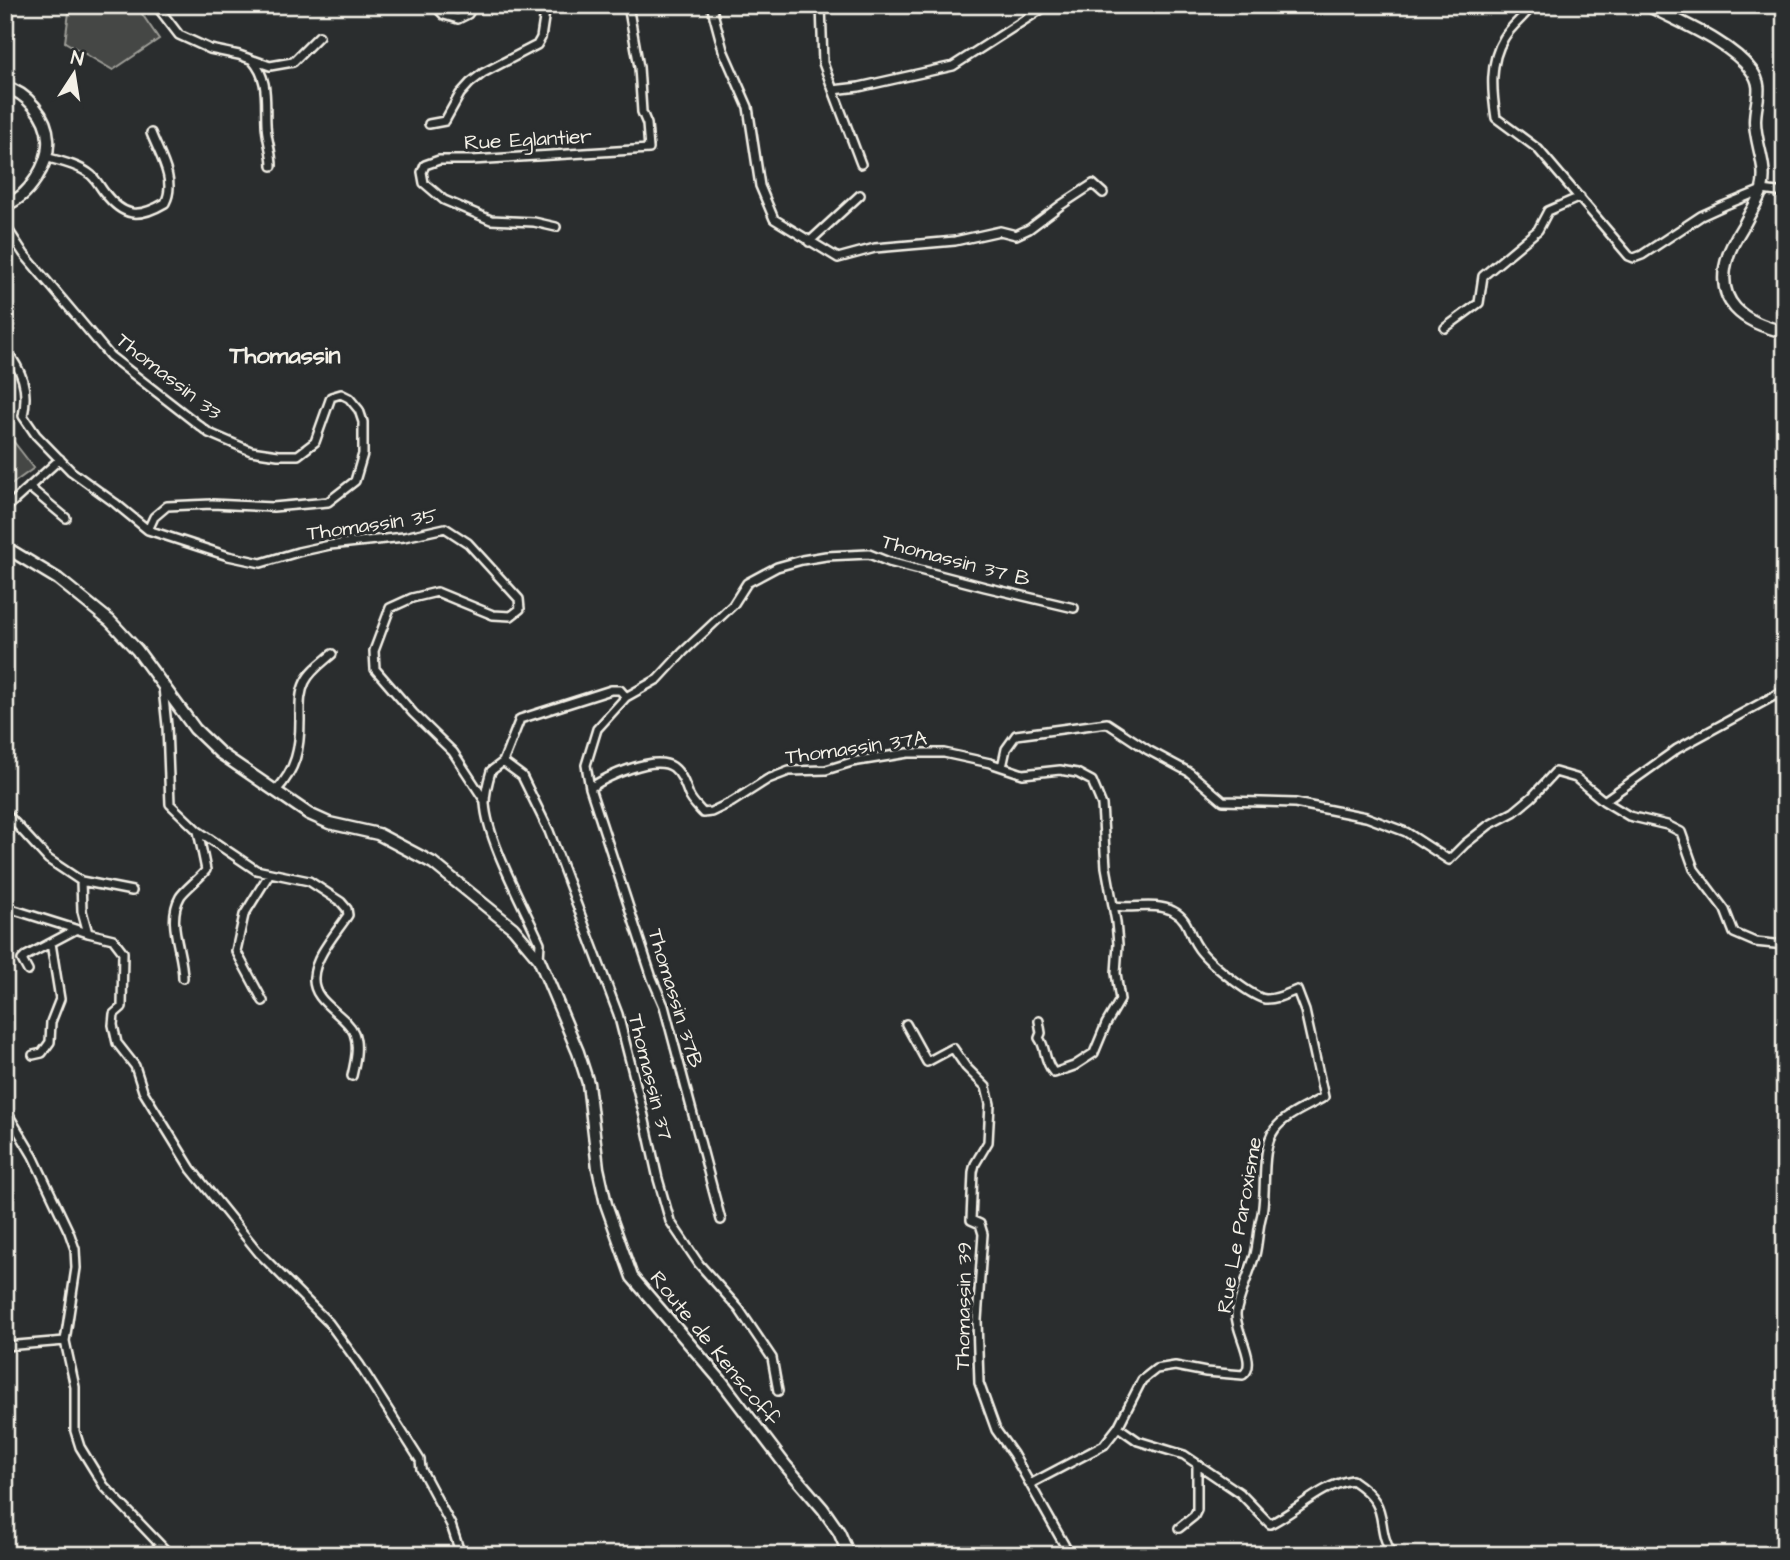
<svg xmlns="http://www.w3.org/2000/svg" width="1790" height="1560" font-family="'Architects Daughter',sans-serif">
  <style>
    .green { fill: #444645; stroke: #9c9c96; stroke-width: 2 }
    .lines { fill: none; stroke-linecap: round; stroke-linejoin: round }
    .street-casing { stroke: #f4f1e8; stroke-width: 12 }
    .secondary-casing { stroke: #f4f1e8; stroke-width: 15 }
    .street { stroke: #2a2d2e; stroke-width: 7 }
    .secondary { stroke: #2a2d2e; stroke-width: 10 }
    .labels { text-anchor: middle; stroke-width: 6; stroke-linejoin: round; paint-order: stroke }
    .street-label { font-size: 21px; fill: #f4f1e8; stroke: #2a2d2e }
    .quarter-label { font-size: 24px; font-weight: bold; fill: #f4f1e8; stroke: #2a2d2e }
  </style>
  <rect width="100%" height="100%" fill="#2a2d2e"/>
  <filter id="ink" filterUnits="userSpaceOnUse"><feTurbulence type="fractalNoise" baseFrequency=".0143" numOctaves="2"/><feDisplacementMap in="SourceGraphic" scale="14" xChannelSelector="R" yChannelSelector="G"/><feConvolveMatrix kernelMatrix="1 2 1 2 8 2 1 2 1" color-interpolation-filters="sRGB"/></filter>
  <g filter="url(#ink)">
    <path class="green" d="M70,5H144L142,14L159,39L113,70L65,42Z
      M7,433L34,468L5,489V434Z"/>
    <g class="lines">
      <g class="street-casing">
        <path id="street" d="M156,5L179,35L210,49L239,55L270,66L293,62L319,36
          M434,5L444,15L458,19L468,14L474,5
          M711,5L723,50L748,107L760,186L774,219L838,258L875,248L955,241L1000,231L1016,235L1029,229L1061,205L1093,184L1103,193
          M821,5L823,63L833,90L859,87L953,66L1048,5
          M1533,5C1524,17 1511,26 1504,38C1489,62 1492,92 1496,118L1538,149L1629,256L1634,258L1642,255L1701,216L1723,206L1762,190L1785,193
          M252,60C269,79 265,99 266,123C266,138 272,151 272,166
          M833,90L861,164
          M429,124L445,121L460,94L470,83L483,73L537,45L541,38L546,5
          M45,157C59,161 79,165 91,175C96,179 100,187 104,192C123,217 138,219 165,203C177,181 159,154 151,133
          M5,225L24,254L110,356L209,433L251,451L278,455H298L315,442L331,397L341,394L349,398L359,410L363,422V454L355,481L328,502L273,507L212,504L167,506L154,517L148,530
          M556,227L534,222L491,220L444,200L424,183L422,172L425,165L439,160H472L649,149L647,124L642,112L639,67L628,5
          M809,242L860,195
          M1445,328L1479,303L1483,276L1538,230L1548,211L1580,197
          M5,348C22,371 29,387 23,416L36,435L71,471L115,503L148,530L228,556L261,563L298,552L330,545L404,537L445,528L468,543L519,599L520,609L511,616L493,615L437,592L412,598L390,608L374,651L375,669L413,713L453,752L485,801
          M29,487L66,518
          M5,509L60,459
          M163,688L167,726L170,804L198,831L256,870L309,881L341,902L347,909L348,915C337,932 315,956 314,977C312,1003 345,1013 354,1033C359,1046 355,1063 352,1076
          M626,697L597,729L586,765L590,788C606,777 654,754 673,767C682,774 685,785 689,795C692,802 698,807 703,813L711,812L732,802L768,779L789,771L826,770L852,762L908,753H944L990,763L1023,774L1060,770L1077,773L1092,781L1102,805L1106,867L1116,922L1118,944L1116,973L1120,1000L1106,1024L1094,1053L1074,1066L1054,1073C1043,1060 1047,1049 1039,1038L1041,1033L1039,1021
          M503,762L522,776L549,831L618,1014L644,1116L658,1179L670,1221L699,1264L739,1309L772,1358L778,1391
          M1002,767L1006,749L1016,735L1107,723L1148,750L1189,772L1223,801L1295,803L1366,817L1406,832L1449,860L1465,844L1489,825L1514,812L1532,797L1555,772L1576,778L1604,801L1629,816L1667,825L1681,832L1694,869L1725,910L1734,933L1755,942L1785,945
          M590,788L652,978L664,1006L721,1220
          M276,791C296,769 300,749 300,720C300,707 299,694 305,682C310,671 323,662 332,654
          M1604,801L1677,749L1785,690
          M5,812L48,859L81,881L82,911L88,933L113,939L123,952L122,1007L114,1014L113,1025L117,1043L135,1066L143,1091L191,1169L259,1253L329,1323L359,1364L420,1460L421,1469L451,1525L461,1555
          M81,881L132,891
          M5,907L88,933
          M539,959L540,943C524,906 487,841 485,803C485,792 488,781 491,771L503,762L520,719L611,690H620L626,697L658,679L683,652L733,605L747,583L777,567L802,560L826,556L869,554L889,562L985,587L1074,608
          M28,971L22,960L26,956L75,930
          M183,978C183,951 166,922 180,897C183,891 200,878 206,870L198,831
          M263,1001L236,951L244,915L270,873
          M906,1024L927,1062L953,1048L966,1067L986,1087L990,1104L988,1142L975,1164L973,1172L971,1220L980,1224L983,1234L977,1320L979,1383L996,1430L1013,1454L1070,1555
          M33,1055L42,1053L50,1042L51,1022L60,999L51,943
          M5,1109L33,1156L69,1232L75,1249L76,1268L65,1341L75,1387V1431L80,1447L104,1486L170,1555
          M5,1346L65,1341
          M1118,1427L1138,1441L1184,1455L1240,1493L1270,1524C1297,1511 1321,1485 1352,1480C1394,1508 1373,1521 1392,1555
          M1030,1484L1104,1445L1118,1427L1142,1380L1156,1369L1175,1366L1206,1372L1243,1375C1258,1364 1236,1333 1236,1315C1236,1305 1251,1268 1255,1255C1258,1243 1258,1230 1261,1218C1268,1194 1259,1150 1275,1129C1285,1115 1309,1106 1324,1097L1305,1011L1297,990C1287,994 1275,1000 1265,999C1250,996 1205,960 1197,946C1188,933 1189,919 1173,911C1156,902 1133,909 1114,906
          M1179,1528L1194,1516L1197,1510V1465"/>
      </g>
      <g class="secondary-casing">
        <path id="secondary" d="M1647,5C1678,22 1729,41 1751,70C1765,87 1755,101 1755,121C1755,144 1768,166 1762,189C1759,200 1750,212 1745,223C1739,233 1731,245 1728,256C1713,303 1744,323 1785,332
          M5,87C27,93 47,116 48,139C50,164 28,198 5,205
          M5,547L58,579L110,621L137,650L195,729L220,753L309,814L329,823L378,834L433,863L513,928L539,959L578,1052L588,1083L598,1168L606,1204L632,1277L723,1383L786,1466L823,1509L839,1532L849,1555"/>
      </g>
      <use href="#street" class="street"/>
      <use href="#secondary" class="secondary"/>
    </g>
  </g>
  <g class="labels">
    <g class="street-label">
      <text transform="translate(528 139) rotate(-3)" y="7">Rue Eglantier</text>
      <text transform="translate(169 376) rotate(38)" y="7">Thomassin 33</text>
      <text transform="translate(372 524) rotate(-8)" y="7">Thomassin 35</text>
      <text transform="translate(956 560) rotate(15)" y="7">Thomassin 37 B</text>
      <text transform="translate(856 747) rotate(-8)" y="7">Thomassin 37A</text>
      <text transform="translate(676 998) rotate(73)" y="7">Thomassin 37B</text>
      <text transform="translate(651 1077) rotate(76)" y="7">Thomassin 37</text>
      <text transform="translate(1239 1225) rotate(-80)" y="7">Rue Le Paroxisme</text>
      <text transform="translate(963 1306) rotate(-89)" y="7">Thomassin 39</text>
      <text transform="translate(715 1348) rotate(51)" y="7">Route de Kenscoff</text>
    </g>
    <g class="quarter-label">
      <text x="285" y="363">Thomassin</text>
    </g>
  </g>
  <rect width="1790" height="1560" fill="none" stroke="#2a2d2e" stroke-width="28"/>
  <rect x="14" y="14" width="1762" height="1532" fill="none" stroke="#f4f1e8" stroke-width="2.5" filter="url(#ink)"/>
  <g transform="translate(74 74) rotate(12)" stroke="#2a2d2e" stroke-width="5" paint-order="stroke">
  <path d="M0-5L12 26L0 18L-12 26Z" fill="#f4f1e8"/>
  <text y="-10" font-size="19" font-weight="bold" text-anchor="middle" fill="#f4f1e8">N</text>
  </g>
</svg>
